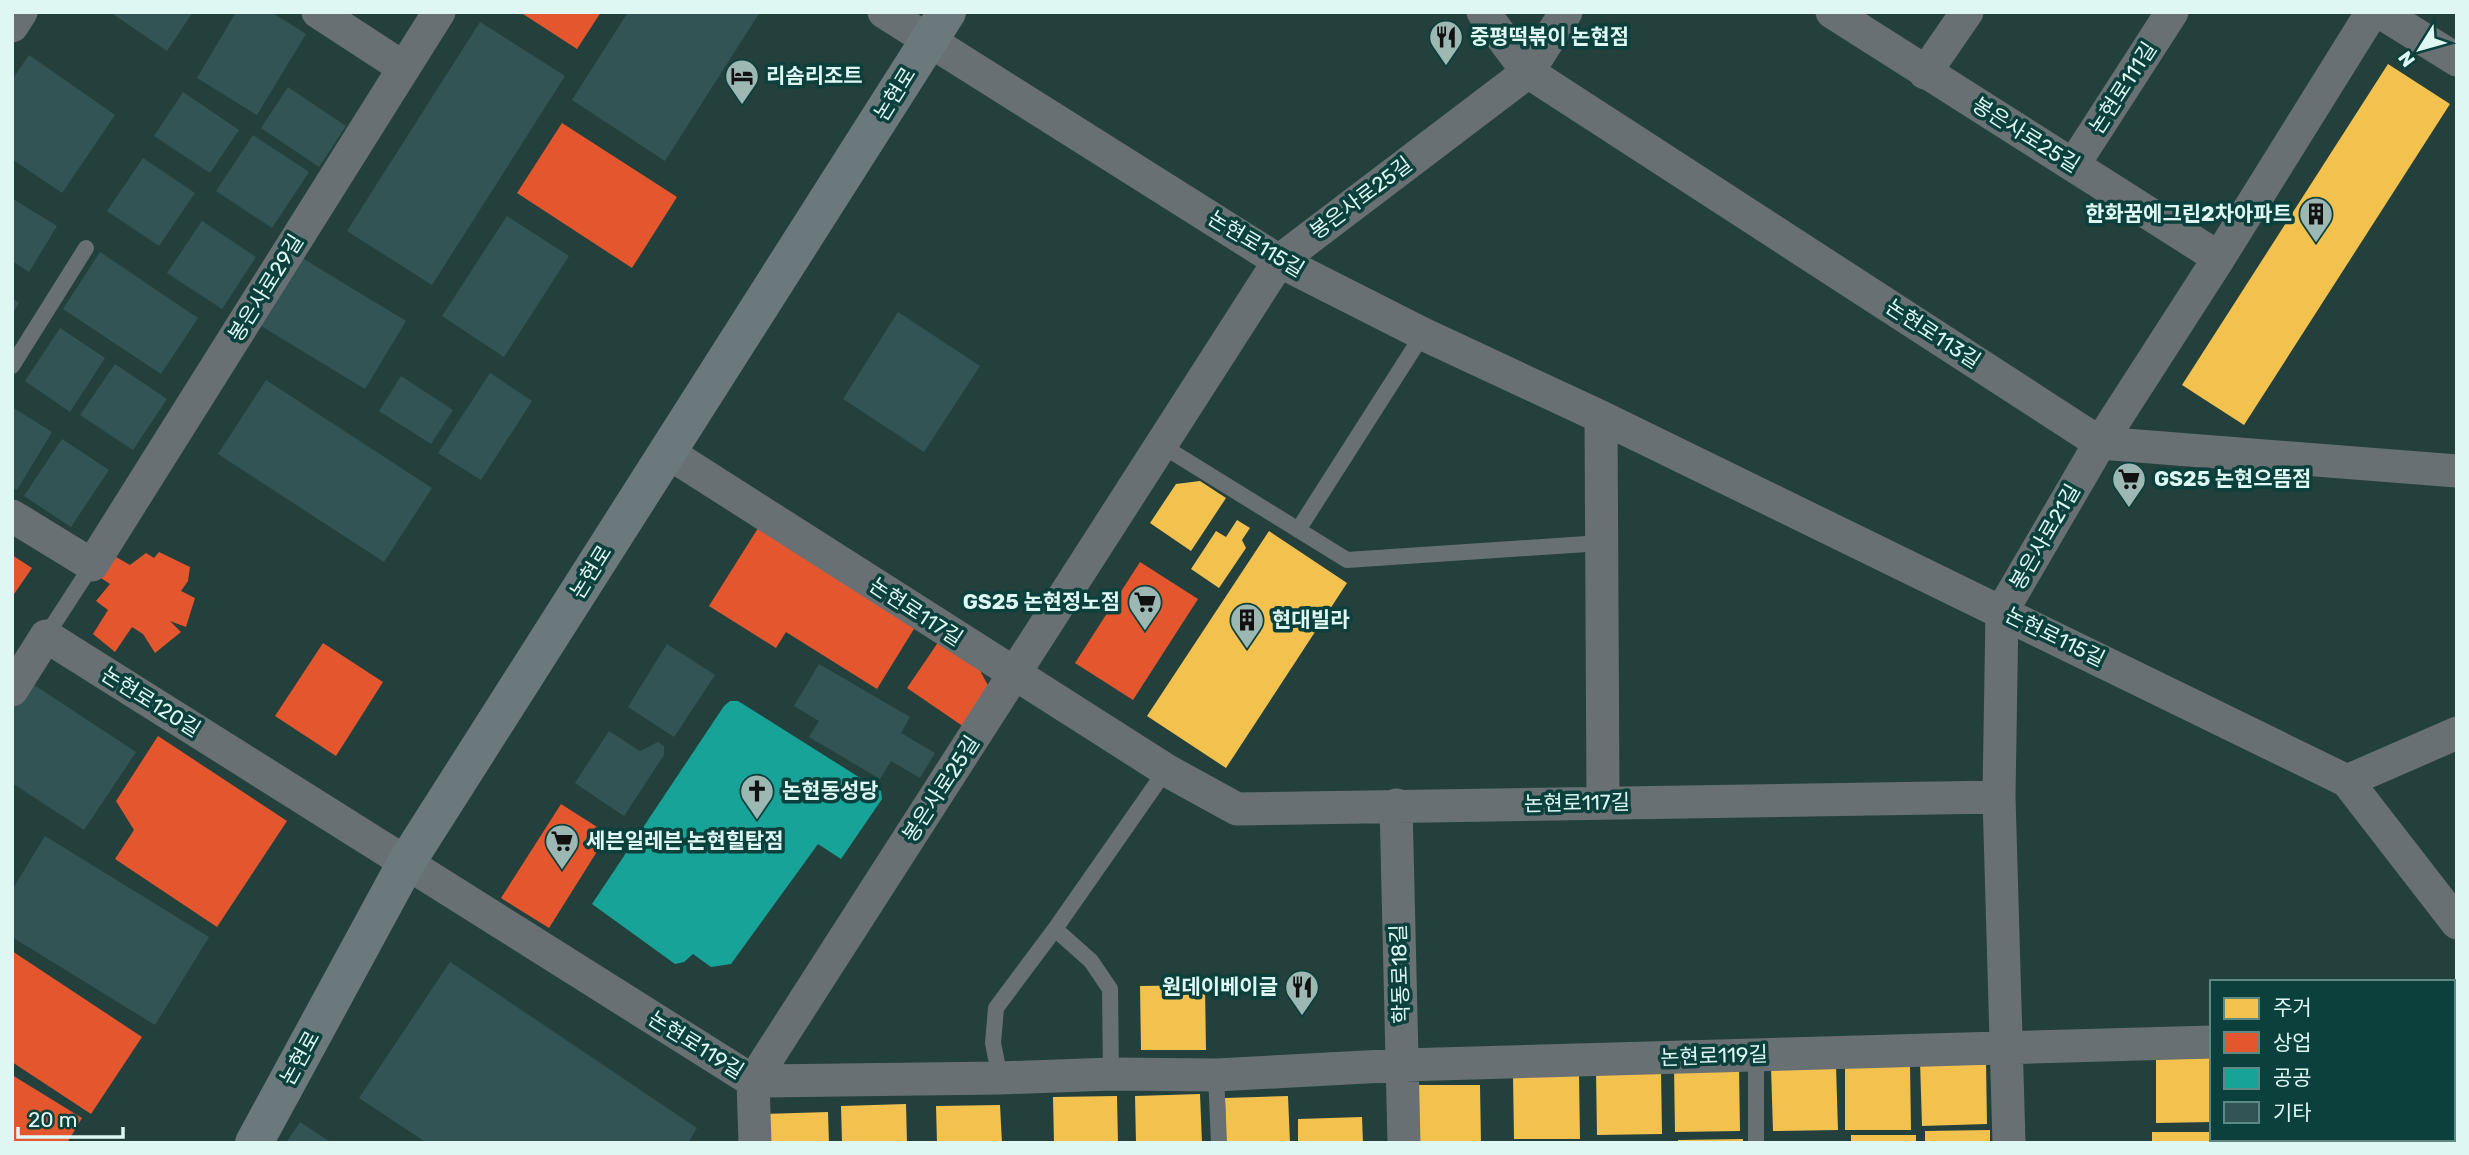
<svg xmlns="http://www.w3.org/2000/svg" width="2469" height="1155" font-family="Rubik,'Noto Sans KR',sans-serif">
  <style>
    .homes { fill: #f2c14e }
    .shops { fill: #e4572e }
    .public { fill: #17a398 }
    .building { fill: #325455 }
    .lines { fill: none; stroke-linecap: round; stroke-linejoin: round }
    .lane { stroke: #687073; stroke-width: 16 }
    .street { stroke: #687073; stroke-width: 33 }
    .primary { stroke: #6b787c; stroke-width: 38 }
    .labels { text-anchor: middle; stroke-width: 7; stroke-linejoin: round; paint-order: stroke }
    .poi-label { font-size: 21px; font-weight: bold; fill: #def7f3; stroke: #0b403c; text-anchor: start }
    .street-label { font-size: 21px; fill: #def7f3; stroke: #0b403c }
  </style>
  <rect width="100%" height="100%" fill="#24403d"/>
  <path class="homes" d="M2388,64L2450,104L2244,425L2182,385Z
    M1200,481L1226,498L1191,551L1150,523L1176,484Z
    M1237,520L1250,528L1242,540L1246,548L1219,588L1191,569L1216,531L1226,537Z
    M1269,531L1347,583L1226,768L1147,716Z
    M1205,985L1206,1050H1141L1140,986Z
    M2212,1058V1122L2156,1123V1059Z
    M1920,1061H1986L1987,1124L1922,1126Z
    M1910,1065L1911,1130H1845V1066Z
    M1836,1066L1838,1130L1773,1131L1771,1067Z
    M1674,1067H1739L1740,1131L1675,1132Z
    M1661,1070L1662,1134L1597,1135L1596,1071Z
    M1579,1074L1580,1139H1514L1513,1075Z
    M1415,1085H1480L1481,1143H1416Z
    M1200,1094L1202,1143H1136L1135,1096Z
    M1117,1096L1118,1143H1054L1053,1097Z
    M1288,1096L1290,1143H1226L1225,1098Z
    M906,1104L907,1143H842L841,1106Z
    M1000,1105L1002,1143H937L936,1106Z
    M828,1112L829,1143H764L763,1114Z
    M1362,1117L1363,1143H1298V1119Z
    M1990,1130V1143H1925V1131Z
    M2152,1132H2212V1139H2217V1143H2152Z
    M1851,1135H1916V1143H1851Z
    M1743,1139V1143H1678V1140Z"/>
  <path class="shops" d="M520,12H601L577,49Z
    M562,123L677,197L632,268L517,193Z
    M760,525L917,624L877,689L786,632L776,648L709,606Z
    M159,552L190,567L188,581L181,591L195,598L186,627L170,621L181,632L155,653L143,634L132,627L115,652L93,634L108,610L96,601L110,584L101,578L116,557L130,565L146,553L154,558Z
    M12,555L32,568L12,597Z
    M1140,562L1198,599L1133,700L1075,663Z
    M939,641L976,663L992,693L967,729L907,688Z
    M323,643L383,682L336,756L275,716Z
    M158,736L287,821L217,927L115,859L134,830L116,801Z
    M561,804L608,834L549,928L501,898Z
    M12,951L142,1037L91,1114L12,1062Z
    M12,1075L82,1118L67,1143H12Z"/>
  <path class="public" d="M730,701H738L881,791L882,799L841,859L818,844L731,964L711,967L693,954L684,962L675,964L592,904L724,706Z"/>
  <path class="building" d="M110,12H193L167,51Z
    M236,12H271L306,34L257,115L197,78Z
    M628,12H760L665,161L572,100Z
    M480,22L565,76L432,285L347,231Z
    M29,55L115,115L62,193L12,159V80Z
    M288,87L346,126L319,167L261,128Z
    M183,92L239,130L210,173L154,136Z
    M253,135L309,172L272,228L216,191Z
    M143,158L195,193L159,246L107,211Z
    M13,199L57,226L29,272L12,261Z
    M507,216L569,256L504,357L442,316Z
    M202,221L256,257L222,309L167,273Z
    M100,252L198,318L161,374L63,309Z
    M302,258L406,321L365,389L261,326Z
    M12,298L19,303L12,314Z
    M898,312L980,366L924,452L843,399Z
    M60,328L105,358L70,412L25,381Z
    M115,364L167,399L133,450L80,415Z
    M490,373L532,401L481,480L438,453Z
    M401,376L453,410L431,444L379,411Z
    M266,380L432,488L384,562L218,454Z
    M12,407L52,432L17,490L12,487Z
    M62,439L109,470L71,527L24,496Z
    M667,644L715,675L674,737L628,707Z
    M819,664L910,717L901,733L935,753L920,778L891,761L880,779L809,737L819,721L794,706Z
    M28,681L136,752L84,830L12,783V705Z
    M609,731L640,751L658,742L664,746V755L624,816L575,783Z
    M45,836L209,937L155,1025L12,937V890Z
    M450,962L697,1128L688,1143H427L359,1098Z
    M300,1122L332,1143H286Z"/>
  <g class="lines">
    <path class="lane" d="M12,366L86,248
      M1161,445L1347,560L1601,543
      M1298,530L1423,334
      M46,636L92,565
      M1055,929L1091,961L1110,989L1111,1074
      M1756,1054V1143
      M1216,1075L1219,1143
      M1000,1078L993,1043L996,1008L1055,929L1166,770
      M2338,1139V1143"/>
    <path class="street" d="M318,12L404,68
      M884,12L1279,261L1423,334L1601,417L2347,781L2457,923
      M1483,12L1528,72L2100,443L2457,471
      M1832,12L2219,258
      M2380,12L2457,60
      M12,26L21,12
      M1925,73L1967,12
      M2074,164L2172,12
      M1601,417L1603,802
      M667,452L1166,770L1237,809L1999,797
      M12,516L92,565L439,12
      M12,690L46,636L753,1081L1000,1078L1111,1074L1216,1075L1403,1065L2212,1042
      M2347,781L2457,733
      M1396,805L1404,1143
      M2453,1037H2457
      M755,1143L753,1081L1279,261L1528,72L1566,12
      M2009,1143L1999,797L2002,611L2100,443L2219,258L2372,12"/>
    <path class="primary" d="M254,1143L406,863L947,12"/>
  </g>
  <defs>
    <g id="restaurant-pin" transform="scale(1.75)"><path d="M0 17L-7.5 6A9.5 9.5 0 1 1 7.5 6Z" fill="#9db7b3" stroke="#0b403c"/><path d="M-5-6h1v4h1v-4h1v4h1v-4h1v5L-1.5 .5V6h-2V.5L-5-1ZM5-6V6H3V1.5H1.5Q1.5-4 5-6Z" fill="#111"/></g>
    <g id="hotel-pin" transform="scale(1.75)"><path d="M0 17L-7.5 6A9.5 9.5 0 1 1 7.5 6Z" fill="#9db7b3" stroke="#0b403c"/><path d="M-6-4.5h1.5V1H6V5H4.5V3h-9V5H-6ZM-4 0a1.8 1.8 0 1 1 3.6 0ZM.5 0V-2.5h3Q6-2.5 6 0Z" fill="#111"/></g>
    <g id="building-pin" transform="scale(1.75)"><path d="M0 17L-7.5 6A9.5 9.5 0 1 1 7.5 6Z" fill="#9db7b3" stroke="#0b403c"/><path d="M-4-6H4V6H1V3H-1V6H-4ZM-2.5-4.3h1.7v1.8h-1.7ZM.8-4.3h1.7v1.8H.8ZM-2.5-1h1.7V.8h-1.7ZM.8-1h1.7V.8H.8Z" fill="#111"/></g>
    <g id="supermarket-pin" transform="scale(1.75)"><path d="M0 17L-7.5 6A9.5 9.5 0 1 1 7.5 6Z" fill="#9db7b3" stroke="#0b403c"/><path d="M-6-5.5h2.5l.6 2H6L4.5 2H-2.5L-4.4-4H-6ZM-1.5 3.2a1.3 1.3 0 1 0 .1 0ZM3 3.2a1.3 1.3 0 1 0 .1 0Z" fill="#111"/></g>
    <g id="church-pin" transform="scale(1.75)"><path d="M0 17L-7.5 6A9.5 9.5 0 1 1 7.5 6Z" fill="#9db7b3" stroke="#0b403c"/><path d="M-1.2-6h2.4v3.5h3.3v2.4h-3.3V6h-2.4V-.1h-3.3v-2.4h3.3Z" fill="#111"/></g>
  </defs>
  <g fill-rule="evenodd">
    <use href="#restaurant-pin" x="1446" y="37"/>
    <use href="#hotel-pin" x="742" y="76"/>
    <use href="#building-pin" x="2316" y="214"/>
    <use href="#supermarket-pin" x="2129" y="479"/>
    <use href="#supermarket-pin" x="1145" y="602"/>
    <use href="#building-pin" x="1247" y="620"/>
    <use href="#church-pin" x="757" y="791"/>
    <use href="#supermarket-pin" x="562" y="841"/>
    <use href="#restaurant-pin" x="1302" y="987"/>
  </g>
  <g class="labels">
    <g class="poi-label">
      <text x="1470" y="44">중평떡볶이 논현점</text>
      <text x="766" y="83">리솜리조트</text>
      <text x="2292" y="221" text-anchor="end">한화꿈에그린2차아파트</text>
      <text x="2154" y="486">GS25 논현으뜸점</text>
      <text x="1120" y="609" text-anchor="end">GS25 논현정노점</text>
      <text x="1272" y="627">현대빌라</text>
      <text x="782" y="798">논현동성당</text>
      <text x="586" y="848">세븐일레븐 논현힐탑점</text>
      <text x="1278" y="994" text-anchor="end">원데이베이글</text>
    </g>
    <g class="street-label">
      <text transform="translate(2123 88) rotate(-57)" y="7">논현로111길</text>
      <text transform="translate(895 94) rotate(-58)" y="7">논현로</text>
      <text transform="translate(2026 135) rotate(32)" y="7">봉은사로25길</text>
      <text transform="translate(1361 198) rotate(-37)" y="7">봉은사로25길</text>
      <text transform="translate(1256 244) rotate(31)" y="7">논현로115길</text>
      <text transform="translate(266 288) rotate(-58)" y="7">봉은사로29길</text>
      <text transform="translate(1933 334) rotate(33)" y="7">논현로113길</text>
      <text transform="translate(2045 537) rotate(-60)" y="7">봉은사로21길</text>
      <text transform="translate(591 572) rotate(-58)" y="7">논현로</text>
      <text transform="translate(916 612) rotate(33)" y="7">논현로117길</text>
      <text transform="translate(2055 637) rotate(26)" y="7">논현로115길</text>
      <text transform="translate(151 702) rotate(32)" y="7">논현로120길</text>
      <text transform="translate(941 789) rotate(-57)" y="7">봉은사로25길</text>
      <text transform="translate(1577 803) rotate(-1)" y="7">논현로117길</text>
      <text transform="translate(1400 974) rotate(-92)" y="7">학동로18길</text>
      <text transform="translate(696 1045) rotate(32)" y="7">논현로119길</text>
      <text transform="translate(1714 1056) rotate(-2)" y="7">논현로119길</text>
      <text transform="translate(300 1058) rotate(-61)" y="7">논현로</text>
    </g>
  </g>
  <rect width="2469" height="1155" fill="none" stroke="#def7f3" stroke-width="28"/>
  <rect x="2210" y="980" width="245" height="161" fill="#0b403c" stroke="#5f8985" stroke-width="2"/>
  <rect x="2224" y="998" width="35" height="21" fill="#f2c14e" stroke="#5f8985" stroke-width="2"/>
  <text x="2273" y="1015" font-size="21" fill="#def7f3">주거</text>
  <rect x="2224" y="1032" width="35" height="21" fill="#e4572e" stroke="#5f8985" stroke-width="2"/>
  <text x="2273" y="1050" font-size="21" fill="#def7f3">상업</text>
  <rect x="2224" y="1068" width="35" height="21" fill="#17a398" stroke="#5f8985" stroke-width="2"/>
  <text x="2273" y="1085" font-size="21" fill="#def7f3">공공</text>
  <rect x="2224" y="1102" width="35" height="21" fill="#325455" stroke="#5f8985" stroke-width="2"/>
  <text x="2273" y="1120" font-size="21" fill="#def7f3">기타</text>
  <g transform="translate(2420 49) rotate(233)" stroke="#0b403c" stroke-width="5" paint-order="stroke">
  <path d="M0-5L12 26L0 18L-12 26Z" fill="#def7f3"/>
  <text y="-10" font-size="19" font-weight="bold" text-anchor="middle" fill="#def7f3">N</text>
  </g>
  <path d="M18 1127v10h105v-10" fill="none" stroke="#def7f3" stroke-width="3.5"/>
  <text x="28" y="1127" font-size="21" fill="#def7f3" stroke="#0b403c" stroke-width="5" paint-order="stroke">20 m</text>
</svg>
